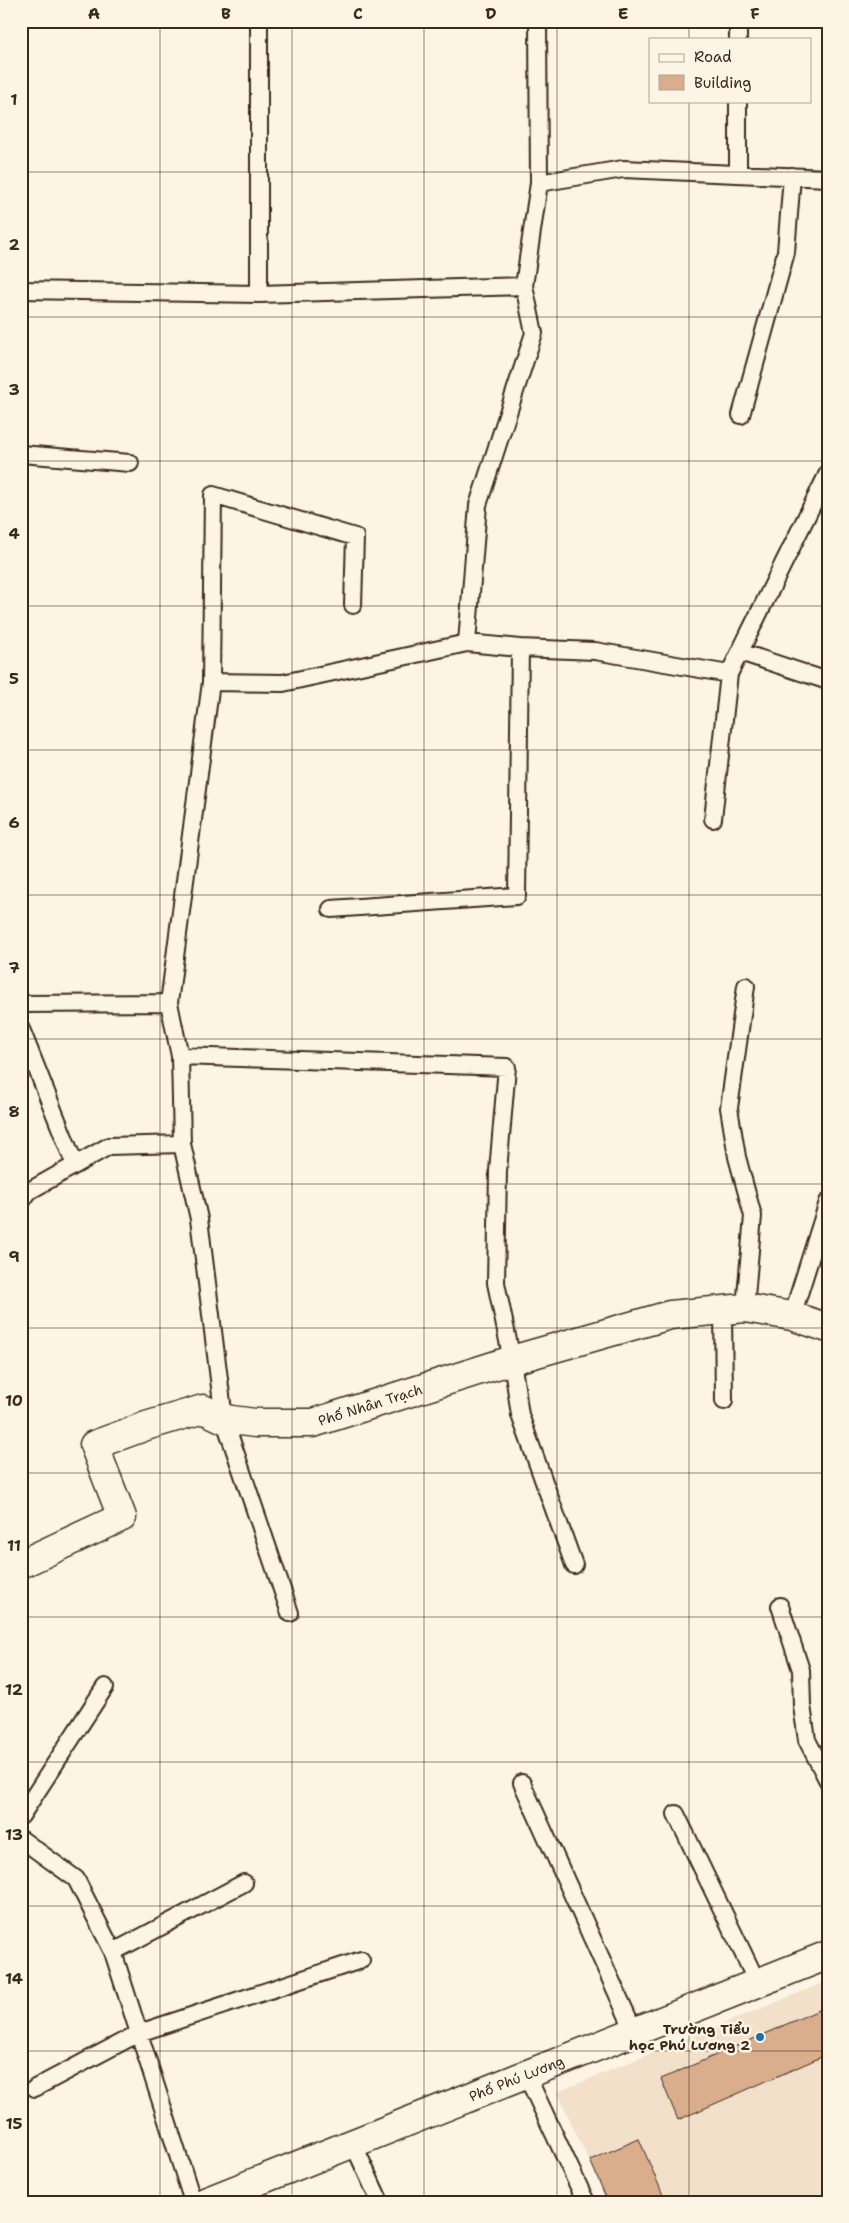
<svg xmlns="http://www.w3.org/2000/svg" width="849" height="2223" font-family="'Shantell Sans',sans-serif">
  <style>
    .built { fill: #f2e0ca }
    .building { fill: #daae8c; stroke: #3b2a1e }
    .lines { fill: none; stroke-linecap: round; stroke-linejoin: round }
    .service-casing { stroke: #3b2a1e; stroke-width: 20 }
    .minor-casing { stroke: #3b2a1e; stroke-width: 31 }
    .service { stroke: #fcf5e5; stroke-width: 16 }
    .minor { stroke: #fcf5e5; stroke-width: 28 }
    .grid { fill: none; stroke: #3b2a1e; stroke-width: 1; stroke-opacity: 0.55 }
    .poi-dot { fill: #1f6fb2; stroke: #fcf5e5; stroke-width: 2 }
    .labels { text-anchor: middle; stroke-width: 5; stroke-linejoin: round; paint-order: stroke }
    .street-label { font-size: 14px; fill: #3b2a1e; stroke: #fcf5e5 }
    .poi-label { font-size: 14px; font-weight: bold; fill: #3b2a1e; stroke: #fcf5e5; text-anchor: end }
    .neatline { fill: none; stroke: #3b2a1e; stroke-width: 2 }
    .grid-label { font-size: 16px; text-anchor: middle; font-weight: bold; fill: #3b2a1e }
  </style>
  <rect width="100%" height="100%" fill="#fcf5e5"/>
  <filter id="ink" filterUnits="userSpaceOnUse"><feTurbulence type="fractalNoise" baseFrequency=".02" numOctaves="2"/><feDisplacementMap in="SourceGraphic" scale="10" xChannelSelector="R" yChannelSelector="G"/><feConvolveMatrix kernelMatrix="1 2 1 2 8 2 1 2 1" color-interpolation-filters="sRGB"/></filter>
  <g filter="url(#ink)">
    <path class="built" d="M828,1981V2202H608L557,2092Z"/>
    <path class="building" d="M828,2006V2054L678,2120L661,2079Z
      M639,2139L666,2202H608L590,2160Z"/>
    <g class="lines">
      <g class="service-casing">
        <path id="service" d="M259,21V294
          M738,39V21
          M738,174V101
          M539,183L623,169L828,178
          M21,290L259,294L524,286
          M741,415L786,252L792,176
          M21,454L130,463
          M467,643L478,505L534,333L524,286L539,183L538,21
          M740,652L828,681
          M211,682L283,683L467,643L520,648L595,651L729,674
          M713,819L729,674L828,473
          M331,909L517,896L520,648
          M21,1004L169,1003
          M21,1029L75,1165
          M180,1056L507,1067L498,1171L496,1283L512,1360L520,1415L574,1565
          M182,1144L199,1219L224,1419L290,1613
          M21,1202L29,1191L109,1146L182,1144L180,1056L169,1003L211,682L213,495L355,537L353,605
          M745,1308L753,1216L737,1157L729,1108L746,986
          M723,1311L724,1401
          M792,1316L828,1202
          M780,1606L801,1670L802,1706L807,1740L828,1781
          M522,1783L634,2031
          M676,1814L757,1982
          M21,1816L105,1687
          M21,1839L76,1879L113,1952L193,2202
          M113,1952L244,1883
          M526,2074L586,2202
          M35,2088L139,2033L361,1960
          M353,2143L380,2202"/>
      </g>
      <g class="minor-casing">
        <g id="minor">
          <path id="s1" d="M21,1564L122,1517L94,1445L146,1426L203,1409L224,1419L255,1423H313L512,1360L670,1315L745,1308L792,1316L828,1328"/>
          <path id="s2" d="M205,2202L828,1955"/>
        </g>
      </g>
      <use href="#service" class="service"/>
      <use href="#minor" class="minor"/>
    </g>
  </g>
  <path class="grid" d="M160,21V2202M292,21V2202M424,21V2202M557,21V2202M689,21V39M689,101V2202M21,172H828M21,317H828M21,461H828M21,606H828M21,750H828M21,895H828M21,1039H828M21,1184H828M21,1328H828M21,1473H828M21,1617H828M21,1762H828M21,1906H828M21,2051H828"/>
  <circle class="poi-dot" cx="760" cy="2037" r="5"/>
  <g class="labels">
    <g class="street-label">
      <text dy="5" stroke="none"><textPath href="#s1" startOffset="476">Phố Nhân Trạch</textPath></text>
      <text dy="5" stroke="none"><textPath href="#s2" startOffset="335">Phố Phú Lương</textPath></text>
    </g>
    <g class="poi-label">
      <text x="750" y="2034">Trường Tiểu<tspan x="750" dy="16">học Phú Lương 2</tspan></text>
    </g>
  </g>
  <rect width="849" height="2223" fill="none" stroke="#fcf5e5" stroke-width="55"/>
  <rect x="649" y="38" width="162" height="65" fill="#fcf5e5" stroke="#afa495"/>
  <rect x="659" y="54" width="25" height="8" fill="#fcf5e5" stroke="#afa495"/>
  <text x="694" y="62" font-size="15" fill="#3b2a1e">Road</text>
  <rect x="659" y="75" width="25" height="15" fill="#daae8c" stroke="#afa495"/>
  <text x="694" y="88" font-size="15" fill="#3b2a1e">Building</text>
  <rect x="28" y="28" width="794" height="2168" class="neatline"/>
  <g class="grid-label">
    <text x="94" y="19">A</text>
    <text x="226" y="19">B</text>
    <text x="358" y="19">C</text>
    <text x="491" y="19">D</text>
    <text x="623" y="19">E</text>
    <text x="755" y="19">F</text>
    <text x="14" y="105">1</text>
    <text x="14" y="250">2</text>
    <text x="14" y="395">3</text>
    <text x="14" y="539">4</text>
    <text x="14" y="684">5</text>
    <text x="14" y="828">6</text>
    <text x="14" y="973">7</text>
    <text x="14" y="1117">8</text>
    <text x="14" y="1262">9</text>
    <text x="14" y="1406">10</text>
    <text x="14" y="1551">11</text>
    <text x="14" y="1695">12</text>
    <text x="14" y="1840">13</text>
    <text x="14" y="1984">14</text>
    <text x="14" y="2129">15</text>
  </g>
</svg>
